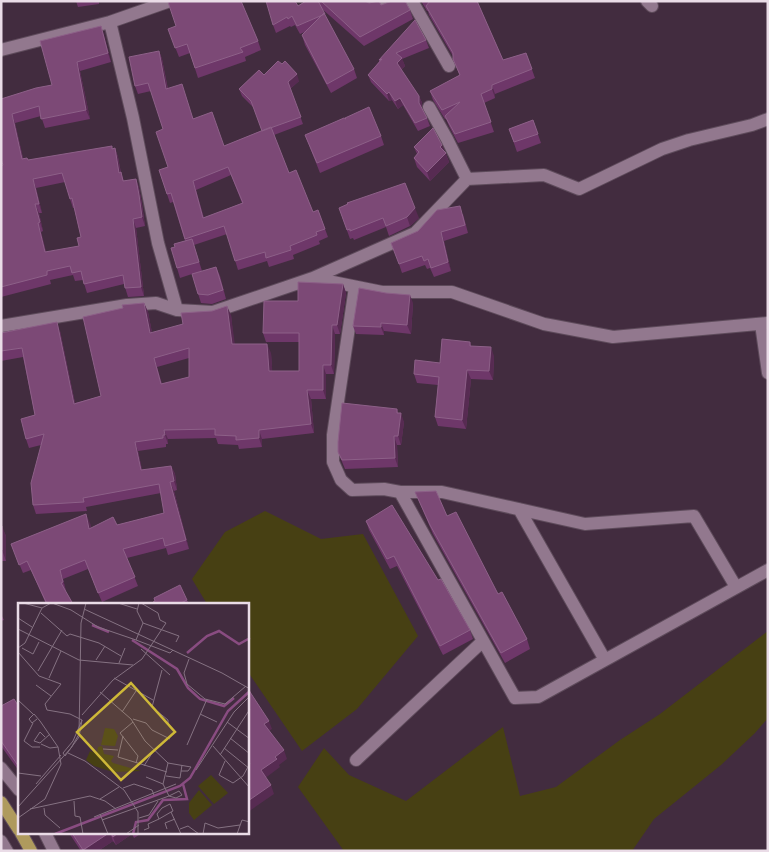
<svg xmlns="http://www.w3.org/2000/svg" width="769" height="852" font-family="'Fira Sans Condensed',sans-serif">
  <style>
    .green { fill: #474013 }
    .lines { fill: none; stroke-linecap: round; stroke-linejoin: round }
    .street-casing { stroke: #5e4b5b; stroke-width: 14 }
    .primary-casing { stroke: #5e4b5b; stroke-width: 14 }
    .street { stroke: #92788e; stroke-width: 12 }
    .primary { stroke: #af9a5d; stroke-width: 12 }
    .wall { fill: #6e3769; fill-rule: evenodd }
    .shaded-wall { fill: #572b52 }
    .building { fill: #7c4976; stroke: #8d6088; fill-rule: evenodd }
    .inset-river { fill: none; stroke: #894c81; stroke-width: 2.5 }
    .inset-road { fill: none; stroke: #857282; stroke-width: 1 }
    .view { fill: #ceb838; fill-opacity: 0.15; stroke: #ceb838; stroke-width: 2.5 }
    .inset-edge { fill: none; stroke: #eadce7; stroke-width: 2.5 }
  </style>
  <rect width="100%" height="100%" fill="#422c3f"/>
  <path class="green" d="M265,511L321,539L363,534L418,636L357,709L302,751L248,672V604H207L192,579L225,532Z
    M768,631V718L755,733L721,765L654,819L632,851H344L298,787L324,748L349,775L406,801L503,727L520,796L556,787L620,740L660,714Z"/>
  <g class="lines">
    <g class="street-casing">
      <path id="street" d="M369,1L373,4L381,1
        M412,1L449,66
        M647,1L652,6
        M110,22L133,118L158,243L177,310
        M1,50L110,22L170,1
        M429,107L447,139L467,179
        M313,278L415,233L467,179L544,175L579,189L662,149L689,140L752,125L768,119
        M355,287L333,435V462L341,480L352,490L384,489L400,492H442L585,524L694,516L736,587
        M761,324L768,373
        M1,326L127,305L156,303L177,310L213,312L313,278L382,292H452L544,324L613,337L768,323
        M400,492L515,698L538,697L768,570
        M519,509L605,660
        M356,760L483,641
        M1,768L19,790
        M45,833L54,851
        M1,841L7,851"/>
    </g>
    <g class="primary-casing">
      <path id="primary" d="M1,802L19,830
        M21,833L31,851"/>
    </g>
    <use href="#street" class="street"/>
    <use href="#primary" class="primary"/>
  </g>
  <path class="wall" d="M76,1H99V4L78,7Z
    M306,1H365L369,3L410,10L413,19L364,46L321,8L354,69L357,78L331,93L305,45L302,35L305,32L300,34L295,25L291,27L290,26L276,33L273,25L298,6Z
    M421,1H477L503,60L526,53L535,78L495,94V98L484,103L494,132L458,143L449,126L446,119H445L433,100L430,91L460,76L453,59V56L429,15L428,11H427Z
    M101,26L111,62L80,71L90,119L45,128L41,116L15,123L23,158L28,160L115,148L118,157L121,173L124,181L136,179L139,188L142,204L145,226L136,228L144,296L128,297L124,284L87,293L83,280L75,281L73,275L50,280L51,284L1,297V166L3,165L1,99L52,85ZM65,182L70,199L73,208H74L81,237L79,246L46,252L41,232L43,231L39,213H42L36,188Z
    M168,29L258,41L261,50L245,57L246,61L198,78L190,53L179,57Z
    M426,40L429,48L402,59L405,66L401,70L419,96L422,103V108L427,118L430,126L418,131L403,105L398,109L392,100L389,101L371,82L368,75L379,62V60Z
    M159,51L162,59L168,89L194,119L224,146L262,131L254,108L242,96L239,89L264,75L299,81L290,89L303,124L274,135L289,173L313,212L318,210L328,237L319,241L320,244L293,255L294,259L269,267L267,261L238,270L227,234L194,245L202,271L216,267L220,276L226,299L212,304L201,303L192,274L180,278L177,268L175,247L185,241L173,202L170,203L159,170L168,167L163,129L151,91L138,94L135,86ZM231,175L242,203L204,218L196,190Z
    M533,120L541,143L517,152L509,129Z
    M305,135L381,136L384,145L320,173Z
    M414,147L445,152L449,162L430,181L417,167L414,158L417,154Z
    M339,208L419,218L410,226L389,236L386,227L354,240L353,238L350,239Z
    M463,214L468,233L444,241L451,271L434,277L430,268L427,269L425,265L402,273L399,264Z
    M343,284L346,293L340,334H335L334,374H326V399H311L314,433L262,439V447L239,449L238,445L218,444L216,438L168,439V444H166V447L138,451L142,470L171,466L175,474L177,490L174,491L189,549L168,555L166,548L127,558L138,586L102,602L88,569L63,579L66,591H65L73,604H46L31,570L23,573L11,544L90,523L91,529L117,525L164,513L161,493L86,507L87,511L36,514L33,505L41,445L29,448L26,439L35,415L23,357L1,361V333L60,331L75,403L101,396L123,308L144,303L148,312L152,333L231,315L234,344L271,353L272,371H299V342H266L263,333L298,301ZM189,358V377L162,384L157,367Z
    M413,303L411,334L384,331V335L356,334L353,326Z
    M470,342L471,346L494,356L493,380L471,379L466,429L438,426L435,417L438,385L417,383L414,374L440,363Z
    M397,409L398,413L404,422L401,445H397L398,467L345,469L338,452Z
    M415,492L447,516L498,594L527,639L530,649L505,663L433,534Z
    M366,521L438,580L470,630L473,639L443,655L397,566L390,569L369,530Z
    M1,526L6,536V561H1Z
    M187,600L189,604H153Z
    M1,614L4,620L1,621Z
    M1,706L19,707V771L1,746Z
    M69,833H142L134,838L132,834L116,845L113,841L98,851H81Z"/>
  <path class="shaded-wall" d="M101,26L104,35L111,62L108,53Z
    M159,51L162,59L169,98L166,89Z
    M402,58L405,66L400,71L397,63Z
    M77,62L80,71L90,119L86,110Z
    M297,74L299,81L290,89L288,82Z
    M492,85L495,94V98L492,89Z
    M389,92L392,100L389,101L387,94Z
    M419,96L422,103V111L419,103Z
    M400,98L403,105L398,109L395,101Z
    M12,114L15,123L25,168L22,159Z
    M442,145L449,162L430,181L427,172L440,147Z
    M115,148L118,157L122,182L119,173Z
    M33,179L36,188L42,213L39,204Z
    M136,179L139,188L145,226L142,217Z
    M193,181L196,190L206,226L203,218Z
    M35,204L39,213L43,231L40,222Z
    M415,208L419,218L410,226L407,217Z
    M133,219L136,228L144,296L141,287Z
    M38,223L41,232L48,261L45,252Z
    M441,232L444,241L451,271L448,262Z
    M343,284L346,293L340,334L337,325Z
    M410,295L413,303L411,334L407,325Z
    M144,303L148,312L154,342L150,333Z
    M227,306L231,315L236,353L232,344Z
    M57,322L60,331L77,413L74,404Z
    M381,323L384,331V335L381,327Z
    M332,325L335,334L334,374L331,365Z
    M267,344L271,353L273,380L269,371Z
    M491,347L494,356L493,380L489,371Z
    M154,358L157,367L164,393L161,384Z
    M323,365L326,374V399L323,390Z
    M467,370L471,379L466,429L462,420Z
    M307,390L311,399L314,433L311,424Z
    M401,413L404,422L401,445L398,436Z
    M164,430L168,439V444L165,435Z
    M259,430L262,439V447L259,438Z
    M394,436L397,445L398,467L395,458Z
    M135,442L138,451L144,479L141,470Z
    M171,466L175,474L177,490L174,481Z
    M170,482L174,491L189,549L186,540Z
    M86,514L90,523L93,538L89,529Z
    M2,526L6,536V561L2,550Z
    M60,570L63,579L66,591L63,582Z
    M269,721L272,729L267,732L264,724Z
    M284,750L287,759L279,765L280,767L264,779L261,770L275,757Z
    M271,785L274,794L248,812V801Z
    M109,833H110L113,841L98,851H83Z
    M118,833H132V834L116,845L113,837Z"/>
  <path class="building" d="M171,1H241L258,41L240,48L243,52L195,68L187,44L175,48L168,29L176,26L168,2Z
    M266,1H295L298,6L306,1H318L325,14L297,26L292,16L288,19L287,17L273,25Z
    M321,1H365L369,3L379,1L381,5L392,1H405L410,10L360,37Z
    M430,1H477L503,60L526,53L532,69L492,85V89L481,94L491,122L455,134L445,116L460,102L442,110L430,91L460,75L453,59V53L426,6Z
    M324,13L354,69L327,84L302,35Z
    M415,20L426,40L396,53L402,58L397,63L419,96V103L427,118L415,123L400,98L395,101L389,92L387,94L368,75L382,59L379,60Z
    M101,26L108,53L77,62L86,110L41,119L39,106L12,114L22,159L27,158L28,160L112,146V149L115,148L119,173L121,172L123,181L136,179L139,195L142,217L133,219L141,287L125,288L123,275L84,284L81,271L72,273L70,266L47,271V275L1,287V166L3,165L1,159V99L36,88L52,85L40,41ZM62,173L70,199L72,198L81,237L77,238L79,246L45,252L38,223L40,222L35,204H39L33,179Z
    M159,51L166,89L182,84L193,119L212,112L224,146L271,127L289,173L296,170L313,212L318,210L325,229L316,232L317,235L290,246L291,250L266,258L265,252L235,261L224,226L185,239L171,193L167,194L159,170L168,167L156,132L163,129L148,83L135,86L129,57ZM228,167L243,203L203,218L193,181Z
    M278,61L282,64L285,61L297,74L288,82L301,117L262,131L251,101L239,89L259,70L264,75Z
    M369,107L381,136L317,163L305,135L344,118L346,119L345,118Z
    M533,120L538,134L514,142L509,129Z
    M433,128L442,145L440,147L446,153L427,172L414,158L419,152L414,147Z
    M405,183L415,208L407,217L386,226L383,218L350,231V229L347,230L339,208L348,204L347,203Z
    M460,206L465,225L441,232L448,262L431,268L428,259L424,261L422,256L399,264L391,243L418,231L437,210Z
    M192,239L199,262L177,268L171,248L175,247L174,244Z
    M216,267L223,290L208,295L198,294L192,274Z
    M298,282L343,284L337,325H332L331,365H323V390H307L311,424L259,430V438L236,440V436L215,435V429L164,430L165,435H163V438L135,442L141,470L171,466L174,481L170,482L186,540L165,546L163,538L123,549L135,577L98,593L85,560L60,570L63,582L61,583L73,604H47L27,561L19,565L11,544L86,514L89,529L113,517L117,525L164,513L159,484L83,498L84,502L33,505L31,483L44,434L26,439L21,419L35,415L22,348L1,351V333L57,322L74,404L101,396L83,317L123,308L122,305L144,303L150,333L183,324L181,313L212,311L227,306L232,344H267L269,371H299V333H263L264,301H298ZM189,348V377L161,384L154,358Z
    M359,288L386,293L410,295L407,325L381,323V327L353,326Z
    M442,339L470,342V346L491,347L489,371L467,370L462,420L435,417L439,377L414,374L415,360L440,363Z
    M342,403L397,409V413H401L398,436H394L395,458L342,460L338,452V442Z
    M436,491L447,516L456,512L498,594L502,592L527,639L501,653L430,525L415,492Z
    M392,505L438,580L441,579L470,630L440,646L394,556L387,559L366,521Z
    M1,526H2V550H1Z
    M180,585L187,600L181,603L182,604H154L153,602L155,601L154,598Z
    M250,692L269,721L264,724L284,750L275,757L277,759L261,770L271,785L248,801V694Z
    M14,699L19,707V767L1,741V706Z
    M72,833H109L83,850Z
    M111,833H118L113,837Z"/>
  <g transform="translate(18 603)">
    <rect width="231" height="231" fill="#422c3f"/>
    <path d="M87,125L96,126L100,133L97,143L83,142ZM84,143L86,151L96,153L93,158L95,160L123,168L95,169L76,163L68,157L72,148L79,150L80,144ZM193,172L210,190L196,201L180,183ZM181,187L194,202L176,217L171,210V200Z" fill="#474013"/>
    <path class="inset-river" d="M74,22L91,29M114,37L159,66L170,85L182,96L206,103L216,95M169,50L189,33L201,28L221,41L232,35M37,231L162,183L172,175L210,108L232,88M115,231L118,219L130,217L145,197L169,196L165,181"/>
    <path class="inset-road" d="M5,0L24,5M34,0L53,7L80,24L118,37L125,20M100,0L119,6M121,0L119,8L125,20L161,33L158,39M66,6L204,70L232,86M23,10L49,33L52,31L81,40L103,53M0,15L14,24M0,26L61,57L115,62M118,37L152,50L155,47M0,45L7,40L24,5L33,0M4,45L15,51L21,39M123,46L152,72M0,49L21,73L43,81L27,101L29,107L52,111L64,117M171,56L166,70L169,81L187,96L207,101L228,83M78,57L87,43M101,60L107,45M144,67L134,104L150,117V122M20,68L44,27M31,75L43,48M96,75L135,97M18,82L33,93M82,89L113,116L127,138L150,160L173,164L170,168H163M0,97L15,111M104,109L118,88M182,111L199,119M64,112L95,77L124,56L148,20L142,17L140,10L123,0M115,116L128,120L134,127L152,136M64,117L61,134L47,153L45,150L55,138ZM115,119L102,130L120,153L118,160M209,119L232,136M15,120L6,138L14,144H22M105,133L100,154L149,169M27,134L22,129L16,138L22,140L32,131M212,135L232,151M23,141L32,145L40,144M169,142L189,96M195,143L232,185M206,145L232,166M85,146L100,147M50,150L67,158L106,187L120,209V231M202,152L232,106M207,158L201,172L215,180L225,173L232,160M126,163L136,147M178,167L216,109L232,93M0,170L23,173M148,173L162,175L164,162M128,174L145,181M18,181L43,152M105,185L116,181L134,187L136,192M161,188L164,192L158,195L151,193ZM82,196L101,184M56,198L57,213L62,214L65,231M0,204L53,145L61,131L63,20L68,0M26,205L27,212L42,225M12,206L72,193L87,198L98,206M153,209L163,231M82,211L90,231M76,214L158,181M0,215L27,196L43,161L40,144L22,118L16,111L11,116L14,120L19,116M121,215L131,212L140,198M84,217L151,193L145,181L150,160M149,226L147,220L157,216M162,226L170,223L181,231M126,227L131,225L130,221L141,216L153,209L155,208L152,201L144,205L139,211L141,216M108,231L121,222M185,231L187,220L200,225L222,222M219,231L224,217L232,219"/>
    <path class="view" d="M113,80L157,129L103,177L59,129Z"/>
    <rect width="231" height="231" class="inset-edge"/>
  </g>
  <rect width="769" height="852" fill="none" stroke="#eadce7" stroke-width="5"/>
</svg>
